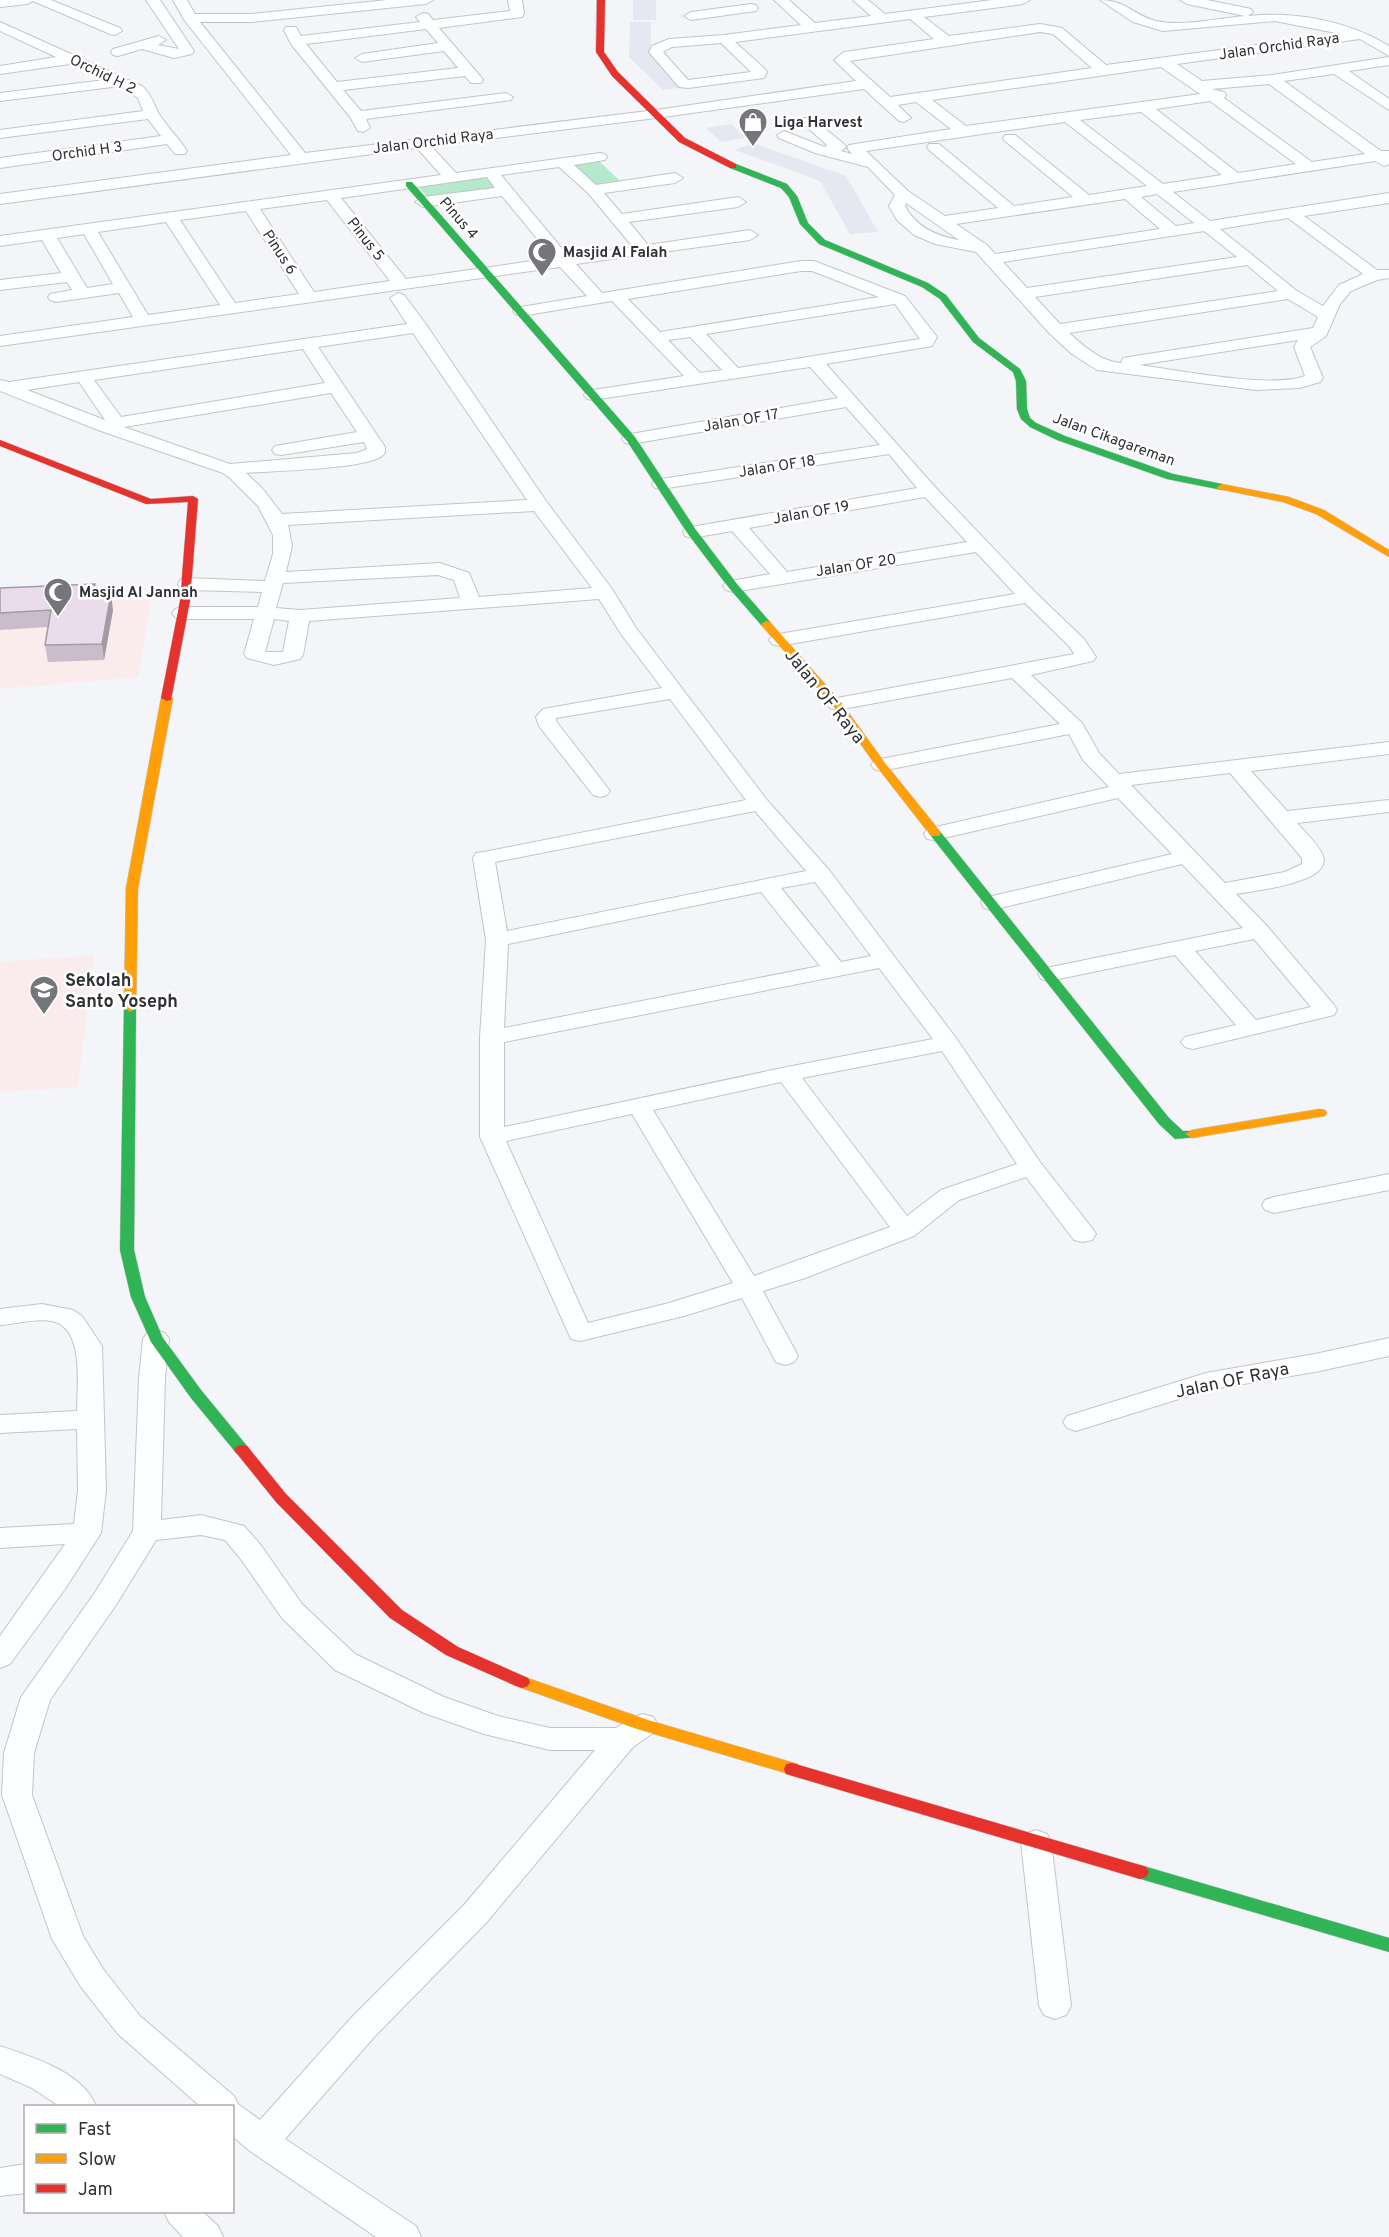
<svg xmlns="http://www.w3.org/2000/svg" width="1389" height="2237" font-family="Overpass,sans-serif">
  <style>
    .built { fill: #e5e7f1 }
    .education { fill: #faebed }
    .green { fill: #b4e9cc }
    .lines { fill: none; stroke-linecap: round; stroke-linejoin: round }
    .street-casing { stroke: #c3c4c7; stroke-width: 2 }
    .fast-casing { stroke: #c3c4c7; stroke-width: 1 }
    .slow-casing { stroke: #c3c4c7; stroke-width: 1 }
    .jam-casing { stroke: #c3c4c7; stroke-width: 1 }
    .street { fill: #fdfefe; fill-rule: evenodd }
    .fast { fill: #30b455; fill-rule: evenodd }
    .slow { fill: #ff9f0a; fill-rule: evenodd }
    .jam { fill: #e5322d; fill-rule: evenodd }
    .wall { fill: #cabdcb }
    .shaded-wall { fill: #a49aa5 }
    .building { fill: #ebdcec; stroke: #a49aa5; stroke-width: 1.5 }
    .labels { text-anchor: middle; stroke-width: 5; stroke-linejoin: round; paint-order: stroke }
    .far-street-label { font-size: 15px; fill: #303134; stroke: #fff }
    .far-poi-label { font-size: 15px; font-weight: bold; fill: #303134; stroke: #fff; text-anchor: start }
    .street-label { font-size: 18px; fill: #303134; stroke: #fff }
    .poi-label { font-size: 18px; font-weight: bold; fill: #303134; stroke: #fff; text-anchor: start }
  </style>
  <rect width="100%" height="100%" fill="#f4f5f9"/>
  <path class="built" d="M633,0H656V20H633Z
    M630,22H651V55L686,87L663,90L629,57Z
    M731,124L746,138L721,142L706,128Z
    M753,143L846,176L878,232L850,234L820,181L735,150Z"/>
  <path class="education" d="M151,599L138,677L0,689V605Z
    M94,955L78,1087L0,1092V962Z"/>
  <path class="green" d="M599,161L621,182L595,186L572,165Z
    M487,175L499,190L429,199L416,184Z"/>
  <g class="lines">
    <g class="street-casing">
      <path id="street" d="M0,0H51L120,28L122,31L115,35L110,34L33,1L27,4L0,7Z
        M146,0H160L194,51L192,54L174,58L142,49L118,56L113,55L111,52L113,49L159,36L166,40L158,45L179,49Z
        M173,0H187L195,14H252L387,0H433L426,4L252,22H200L305,153L656,110L856,81L834,60L844,52L934,39L910,19L735,42L765,69L767,72L764,78L688,88L679,87L649,52L652,46L669,39L724,35L801,25L774,0H789L815,23L871,16L853,0H868L885,14L992,0H1030L1023,4L924,17L949,36L1040,24L1057,27L1062,28L1106,65L1341,34L1275,21L1163,31L1133,22L1100,0C1126,0 1133,15 1156,21C1181,27 1219,18 1245,16L1187,4L1180,0H1207L1251,9L1253,12L1248,16C1295,11 1349,21 1389,46V56L1360,39L1177,64L1202,81L1272,75L1389,57V65L1349,71L1389,99V110L1334,74L1284,81L1381,151H1389V164L1384,166L1375,161L1173,192L1210,221L1389,193V203L1304,216L1377,270H1389V278L1377,280L1351,291L1340,304L1326,336L1310,347L1323,378L1320,382L1300,388L1256,390L1097,370L1072,354L1050,334L976,252L935,244L914,235L897,220L889,206L895,195L868,167L815,153L779,138L777,135L784,131L825,147L827,145L800,121L802,118H812L844,144L846,147L841,151L852,154L847,148L849,145L951,129L916,102L898,105L911,118L904,122L899,121L864,89L656,118L431,146L456,173L600,153L605,154L607,157L605,160L574,165L596,185L675,173L683,178L675,183L604,193L622,214L738,197L746,202L738,207L629,222L648,245L750,230L758,235L750,240L576,264L602,293L801,261H814L905,296L937,337L932,346L826,364L935,487L1036,593L1084,639L1096,657L1093,661L1031,675L1082,723L1099,753L1119,774L1389,742V754L1251,771L1287,811L1389,800V812L1297,823C1305,832 1319,845 1323,856C1333,883 1253,891 1236,894L1267,926L1334,1005L1337,1010L1334,1015L1193,1049L1185,1047L1181,1042L1185,1037L1236,1025L1175,955L1049,981L1041,979L1038,974L1041,969L1243,928L1182,864L992,910L984,908L981,903L984,898L1172,854L1118,798L935,840L927,839L924,834L927,829L1109,787L1083,760L1069,734L881,771L874,769L871,765L874,761L881,759L1060,724L1012,678L837,710L830,708L827,704L830,700L837,698L1074,654L1070,647L1025,603L779,646L772,644L769,640L772,636L779,634L1015,594L976,552L733,592L726,590L723,586L726,582L770,574L732,531L692,538L685,536L683,532L685,528L917,488L889,454L661,489L655,488L652,484L655,480L661,479L880,445L846,407L631,444L625,443L622,439L625,435L631,434L838,398L810,367L593,400L587,399L584,395L587,391L593,390L684,376L612,301L521,316L515,314L513,311L515,308L587,296L560,267L0,346V336L133,317L119,293L56,302L50,300L48,297L50,294L72,290L67,282L0,290V280L61,273L42,240L0,246V236L441,175L417,148L0,204V194L291,155L185,21ZM1040,32L1053,34L1092,68L890,97L850,61ZM721,43L751,72L688,80L663,52L672,47ZM1161,67L1200,94L966,126L932,100ZM1269,84L1365,154L1312,162L1224,98L1226,95L1224,92L1212,89ZM1210,101L1296,164L1238,173L1156,109ZM1141,112L1222,175L1163,184L1080,120ZM1065,122L1147,186L1089,195L1015,135H1005L1003,138L1005,141L1073,197L1014,206L939,144H929L927,147L929,150L998,208L945,216L908,191L866,151ZM559,167L588,193L633,247L568,256L501,175ZM487,177L495,188L423,197L415,202L423,207L502,196L553,258L406,279L341,198ZM1157,194L1194,223L1176,226L1141,197ZM1125,199L1160,229L995,254L987,245L956,224ZM327,200L390,281L314,292L260,209ZM906,203L959,240C936,236 916,227 905,206ZM246,211L299,294L235,303L180,220ZM1288,218L1363,274L1339,285L1323,306L1297,291L1220,229ZM166,222L220,305L148,315L98,232ZM1204,231L1237,257L1027,288L1003,262ZM84,234L113,284L87,288L57,238ZM1247,265L1278,291L1060,324L1035,297ZM801,271H812L879,297L660,332L628,299ZM1288,299L1318,317L1313,328L1129,357L1123,358L1121,363C1100,361 1085,347 1069,333ZM895,304L920,339L738,368L706,334ZM690,337L722,370L700,373L668,340ZM1298,340L1294,347L1305,376C1272,389 1178,370 1139,365ZM925,497L967,542L787,572L749,528ZM1230,773L1302,858V864L1285,872L1225,883L1131,785ZM1254,939L1311,1007L1256,1020L1195,951Z
        M508,0H522L524,14L522,17L439,28L481,77L483,80L481,83H471L465,76L343,90L361,111L506,93L513,97L511,100L366,119L370,128L363,132L358,131L350,117L291,44L284,30L286,27H296L301,36L420,22L416,17L423,13L428,14L433,20L510,11ZM426,29L438,43L362,54L355,58L362,62L444,51L458,68L337,82L306,44Z
        M751,4L756,5L758,8L756,11L691,20L684,16L691,12Z
        M0,22L142,86C152,95 153,103 159,114C168,128 179,138 187,151L185,154H175L167,144L0,168V158L161,136L148,119L0,138V130L143,111L138,98L120,86L0,101V93L105,80L70,64L0,74V66L56,57L0,31Z
        M398,293L404,295L425,323L546,501L612,589L636,628L767,800L829,870L956,1038L1040,1162L1092,1228L1096,1234L1092,1240L1083,1242L1074,1240L1026,1177L959,1200L914,1236L805,1278L763,1291L798,1356L794,1362L785,1365L776,1362L742,1298L684,1316L580,1341L571,1339L480,1137V1037L486,940L473,858L476,853L484,852L746,800L670,699L556,718V721L610,791L607,795L600,797L593,795L539,726L536,717L543,709L662,688L621,634L599,599L309,621L303,655L300,659L274,665L247,658L244,654L254,619H182L175,617L172,613L175,609L182,607H258L262,592L187,590L180,588L178,584L180,580L187,578L265,581L273,554V535L258,506L231,479L223,473L98,430L0,391V380L9,382L407,324L390,298ZM413,333L527,500L282,514L262,488L246,473C271,471 366,469 382,456C386,453 385,451 385,447L318,347ZM303,349L325,383L121,417L94,380ZM79,382L105,420L27,390ZM331,393L357,432L281,445L275,446L272,450L275,454L281,455L364,442L367,449L357,453L230,464L124,427ZM534,511L592,588L479,597L469,573L440,563L286,572L292,546L288,525ZM438,575L454,580L460,598L300,610L276,608L283,583ZM274,619L289,621L283,652H265ZM755,811L806,871L507,931L495,862ZM815,882L871,956L841,962L781,888ZM761,892L820,966L504,1028L508,944ZM879,968L933,1039L787,1067L504,1127V1042ZM942,1051L1017,1164L941,1190L907,1216L802,1078ZM781,1082L890,1227L754,1276L653,1110ZM632,1114L733,1283L669,1303L588,1323L506,1141Z
        M1389,1174V1190L1274,1213L1265,1210L1262,1205L1265,1200L1274,1197Z
        M42,1304L73,1310L82,1316L102,1346L106,1490L101,1533L65,1589L10,1664L0,1668V1636L65,1544L0,1548V1528L74,1524L78,1490L77,1429L0,1433V1415L77,1411C77,1386 85,1328 52,1321C36,1318 16,1324 0,1325V1309Z
        M156,1330L165,1333L169,1339L165,1378L161,1520L201,1515L244,1526L260,1544L302,1604L355,1654L444,1697L498,1716L550,1728H616L633,1717L643,1714L653,1717L658,1725L653,1733L633,1747L486,1923L375,2036L285,2139L416,2226L421,2237H376L250,2151L232,2136V2106H200L118,2034L81,1987L52,1939L2,1795L4,1753L21,1697L96,1591L133,1531L139,1378L143,1339L147,1333ZM201,1535L225,1540L240,1558L282,1618L335,1670L424,1713L484,1734L550,1750H595L464,1905L351,2018L260,2120L238,2104L234,2096L140,2016L103,1969L83,1936L32,1795L34,1753L50,1700L116,1605L156,1540Z
        M1389,1338V1356L1315,1372L1208,1390L1076,1431L1067,1428L1063,1422L1067,1416L1206,1373L1315,1354Z
        M1036,1830L1047,1834L1051,1842L1071,2006L1066,2015L1055,2019L1044,2015L1039,2006L1021,1842L1025,1834Z
        M0,2046C32,2057 83,2072 96,2106H59L32,2088L0,2074Z
        M26,2164V2193L0,2196V2168Z
        M164,2212H203L218,2226L223,2237H183L169,2222Z"/>
    </g>
    <g class="fast-casing">
      <path id="fast" d="M730,164H736L787,184L797,196L808,223L825,240L928,283L946,295L979,338L1020,369L1026,381L1027,409L1030,418L1036,423L1065,436L1173,474L1222,484L1227,487L1222,490L1167,479L1057,440L1030,427L1021,419L1017,409L1016,381L1013,372L973,342L940,299L922,287L819,244L800,224L789,197L781,188L730,168Z
        M406,182H412L635,437L696,530L737,584L770,622V626H762L729,588L688,534L627,441L406,186Z
        M935,829L939,830L1169,1118L1183,1131H1197L1199,1134L1197,1137L1175,1139L1159,1124L931,836L929,833L931,830Z
        M130,1004L136,1008L134,1250L145,1297L163,1338L201,1390L247,1446L250,1450L247,1454H237L191,1398L151,1342L131,1297L120,1250L124,1008Z
        M1140,1865L1389,1938V1952L1134,1877L1131,1872L1134,1867Z"/>
    </g>
    <g class="slow-casing">
      <path id="slow" d="M1222,484L1289,497L1324,510L1389,550V557L1316,514L1283,502L1218,489L1217,487Z
        M766,621L770,622L841,702L885,763L939,830L941,833L939,836H931L877,767L833,706L762,626L761,624Z
        M167,695L173,698L138,888L136,1008L130,1012L124,1008L126,888L161,698Z
        M1320,1109L1325,1110L1327,1113L1325,1116L1192,1138L1185,1134L1192,1130Z
        M522,1676L648,1720L798,1764L800,1769L798,1774L792,1775L637,1729L516,1686L514,1682L516,1678Z"/>
    </g>
    <g class="jam-casing">
      <path id="jam" d="M597,0H605L604,52L618,72L685,138L736,164V168H730L679,142L612,76L596,52Z
        M0,440L151,499L193,496L198,499L190,601L171,700L167,701L161,698L180,601L188,502L146,504L0,446Z
        M242,1445L247,1446L286,1494L402,1610L458,1647L528,1678L530,1682L528,1686L522,1688L516,1686L446,1655L390,1618L276,1502L234,1450L237,1446Z
        M792,1763L1140,1865L1146,1867L1149,1872L1146,1877L1140,1879L786,1774L784,1769L786,1764Z"/>
    </g>
    <use href="#street" class="street"/>
    <use href="#fast" class="fast"/>
    <use href="#slow" class="slow"/>
    <use href="#jam" class="jam"/>
  </g>
  <path class="wall" d="M0,588L96,594L113,610L104,660L48,662L45,645L48,627L0,630Z"/>
  <path class="shaded-wall" d="M111,594L113,610L104,660L102,644Z"/>
  <path class="building" d="M95,584L92,594H111L102,644L45,645L51,610L0,613V588Z"/>
  <defs>
    <g id="shop-pin" transform="scale(1.5)"><path d="M0 17L-7.5 6A9.5 9.5 0 1 1 7.5 6Z" fill="#757679" stroke="#fff"/><path d="M-5-2.5h2.3a2.7 3.5 0 0 1 5.4 0H5L5.5 6h-11ZM-1.5-2.5h3a1.5 2.3 0 0 0-3 0Z" fill="#fff"/></g>
    <g id="mosque-pin" transform="scale(1.5)"><path d="M0 17L-7.5 6A9.5 9.5 0 1 1 7.5 6Z" fill="#757679" stroke="#fff"/><path d="M3.5-4.9A6 6 0 1 0 3.5 4.9A5 5 0 1 1 3.5-4.9Z" fill="#fff"/></g>
    <g id="school-pin" transform="scale(1.5)"><path d="M0 17L-7.5 6A9.5 9.5 0 1 1 7.5 6Z" fill="#757679" stroke="#fff"/><path d="M0-5L7-2L0 1L-7-2ZM-4 1L0 2.5L4 1V4Q0 6-4 4Z" fill="#fff"/></g>
  </defs>
  <g fill-rule="evenodd">
    <use href="#shop-pin" x="753" y="122"/>
    <use href="#mosque-pin" x="542" y="252"/>
    <use href="#mosque-pin" x="58" y="592"/>
    <use href="#school-pin" x="44" y="990"/>
  </g>
  <g class="labels">
    <g class="far-street-label">
      <text transform="translate(1279 46) rotate(-8)" y="5">Jalan Orchid Raya</text>
      <text transform="translate(103 74) rotate(26)" y="5">Orchid H 2</text>
      <text transform="translate(433 141) rotate(-7)" y="5">Jalan Orchid Raya</text>
      <text transform="translate(87 151) rotate(-8)" y="5">Orchid H 3</text>
      <text transform="translate(459 218) rotate(49)" y="5">Pinus 4</text>
      <text transform="translate(366 239) rotate(52)" y="5">Pinus 5</text>
      <text transform="translate(280 252) rotate(57)" y="5">Pinus 6</text>
      <text transform="translate(741 420) rotate(-10)" y="5">Jalan OF 17</text>
      <text transform="translate(1114 439) rotate(20)" y="5">Jalan Cikagareman</text>
      <text transform="translate(777 466) rotate(-9)" y="5">Jalan OF 18</text>
      <text transform="translate(811 512) rotate(-10)" y="5">Jalan OF 19</text>
      <text transform="translate(856 565) rotate(-9)" y="5">Jalan OF 20</text>
    </g>
    <g class="far-poi-label">
      <text x="774" y="127">Liga Harvest</text>
      <text x="563" y="257">Masjid Al Falah</text>
      <text x="79" y="597">Masjid Al Jannah</text>
    </g>
    <g class="street-label">
      <text transform="translate(825 696) rotate(51)" y="6">Jalan OF Raya</text>
      <text transform="translate(1232 1380) rotate(-12)" y="6">Jalan OF Raya</text>
    </g>
    <g class="poi-label">
      <text x="65" y="986">Sekolah<tspan x="65" dy="21">Santo Yoseph</tspan></text>
    </g>
  </g>
  <rect x="24" y="2105" width="210" height="108" fill="#ffffff" stroke="#acadae" stroke-width="1.5"/>
  <rect x="36" y="2124" width="30" height="9" fill="#30b455" stroke="#acadae" stroke-width="1.5"/>
  <text x="78" y="2135" font-size="18" fill="#303134">Fast</text>
  <rect x="36" y="2154" width="30" height="9" fill="#ff9f0a" stroke="#acadae" stroke-width="1.5"/>
  <text x="78" y="2165" font-size="18" fill="#303134">Slow</text>
  <rect x="36" y="2184" width="30" height="9" fill="#e5322d" stroke="#acadae" stroke-width="1.5"/>
  <text x="78" y="2195" font-size="18" fill="#303134">Jam</text>
</svg>
